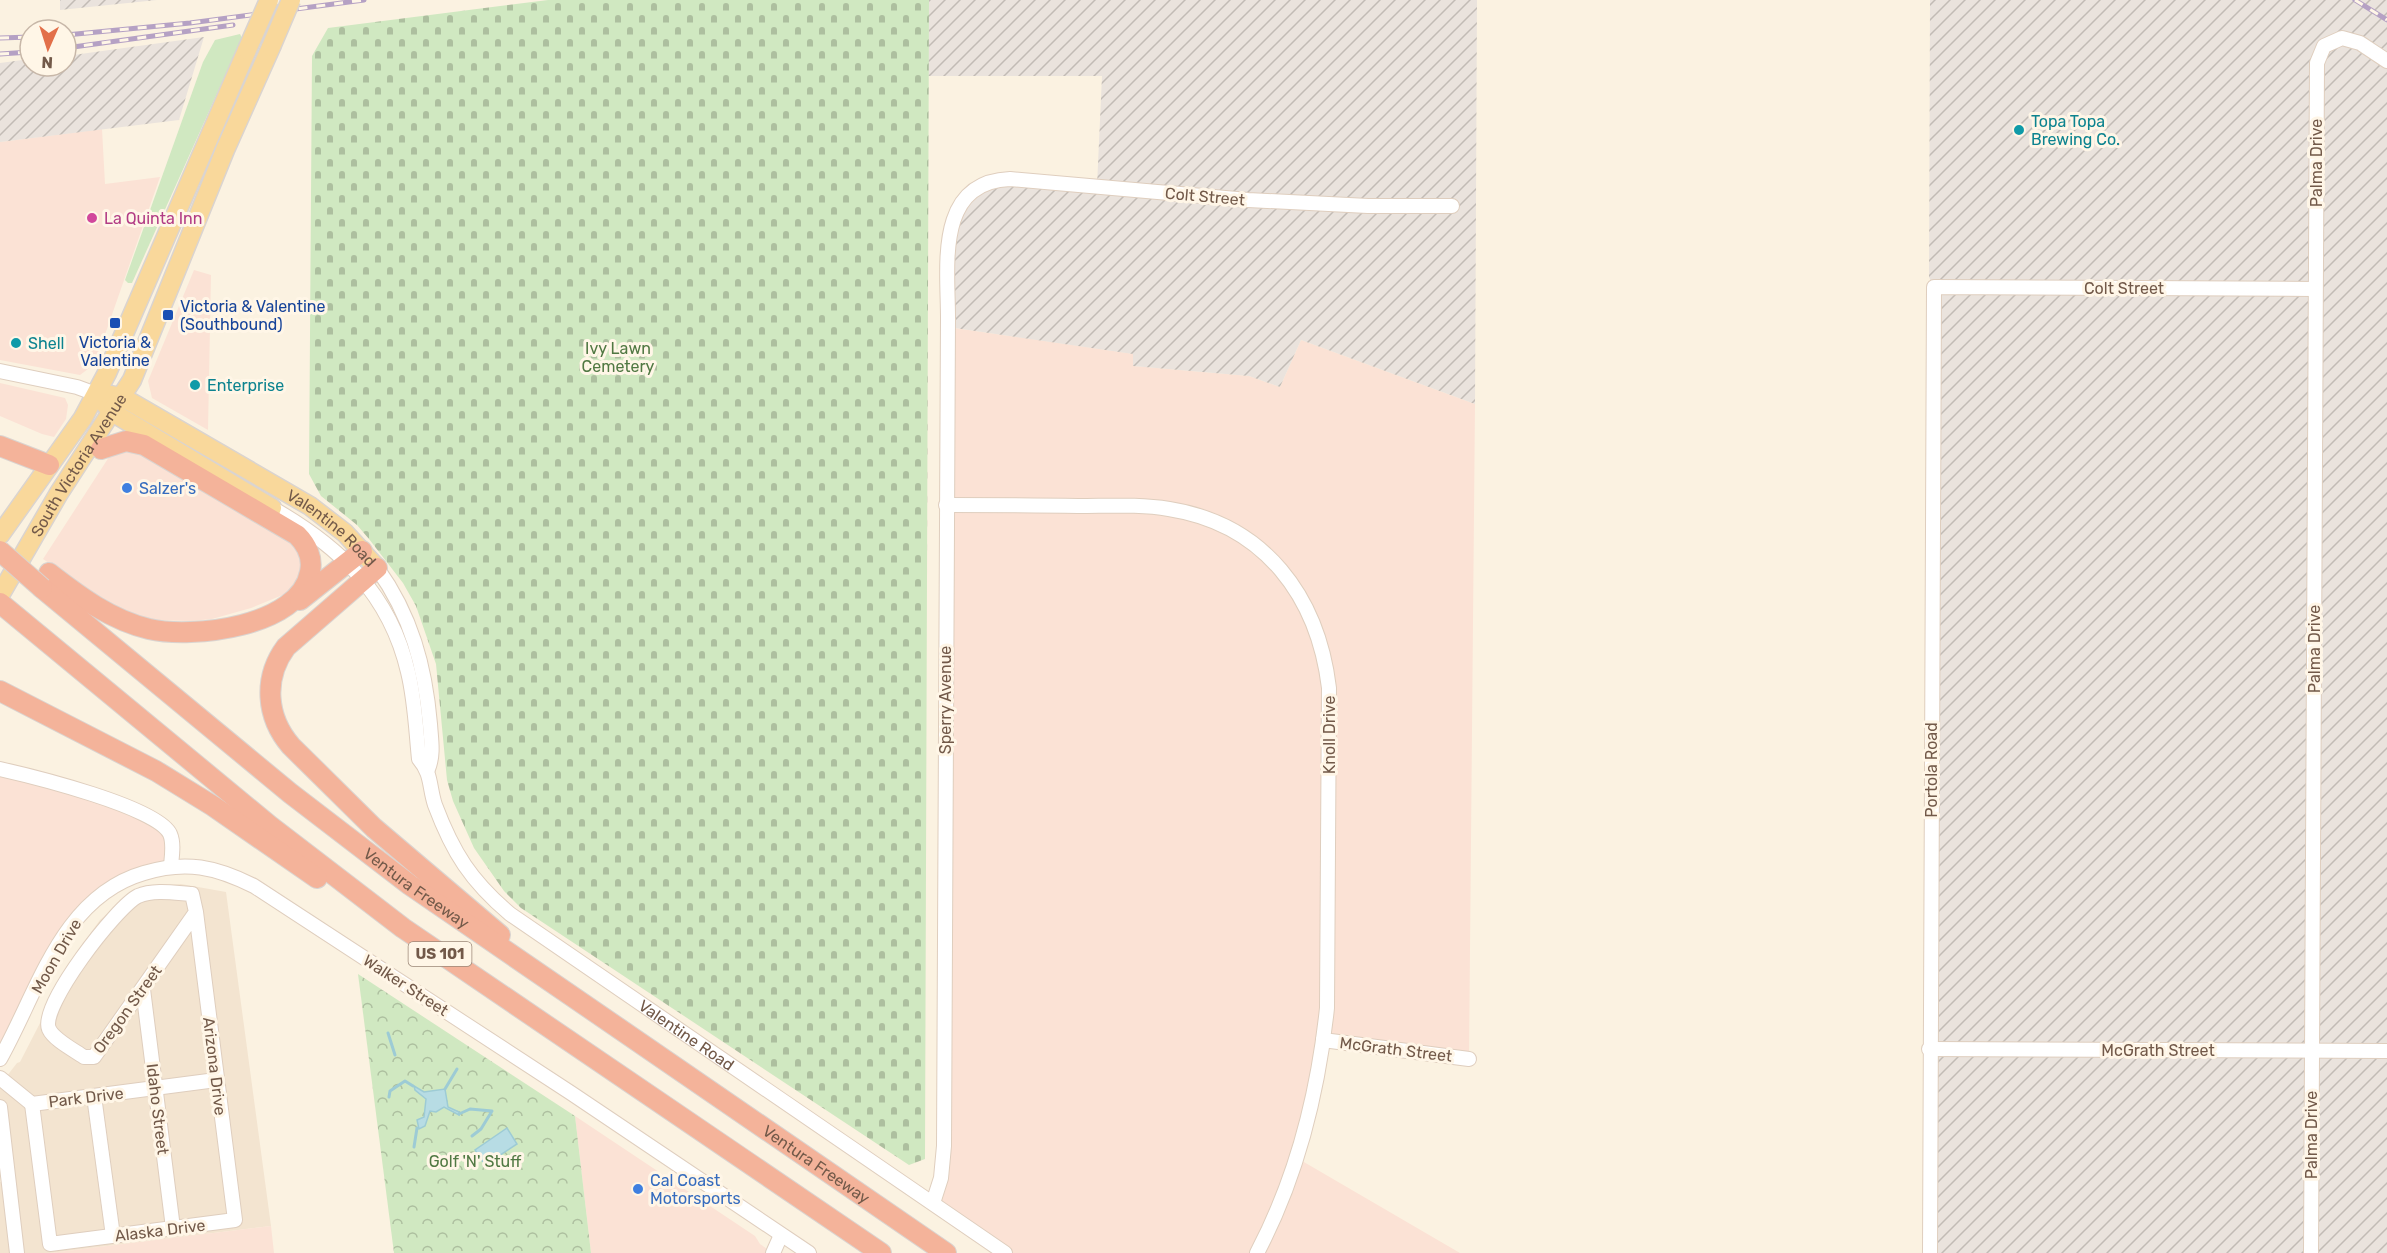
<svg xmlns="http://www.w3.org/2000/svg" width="2387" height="1253" font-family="Rubik,sans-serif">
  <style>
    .residential { fill: #f3e4d0 }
    .commercial { fill: #fbe2d5 }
    .industrial { fill: url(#industrial-furrows) }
    .grass { fill: #d0e8c1 }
    .forest { fill: url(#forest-crowns) }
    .cemetery { fill: url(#cemetery-stones) }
    .water { fill: #b7dce4; stroke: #9dcbd5; stroke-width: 1.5 }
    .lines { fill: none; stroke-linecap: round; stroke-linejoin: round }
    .stream { stroke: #9dcbd5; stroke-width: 3 }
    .minor-casing { stroke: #dfcebe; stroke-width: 16 }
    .major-casing { stroke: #dad4d0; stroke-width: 21 }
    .highway-casing { stroke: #dad4d0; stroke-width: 22 }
    .minor { stroke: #fff; stroke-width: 14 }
    .major { stroke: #f9d89b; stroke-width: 18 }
    .highway { stroke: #f4b39a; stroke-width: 20 }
    .rail-casing { stroke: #b5a1c4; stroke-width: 5 }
    .rail { stroke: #fff6e7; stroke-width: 3; stroke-dasharray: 9; stroke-linecap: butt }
    .major-bridge-casing { stroke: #dad4d0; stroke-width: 21; stroke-linecap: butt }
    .highway-bridge-casing { stroke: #dad4d0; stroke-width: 22; stroke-linecap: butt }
    .major-bridge { stroke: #f9d89b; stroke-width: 18 }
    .highway-bridge { stroke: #f4b39a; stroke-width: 20 }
    .culture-dot { fill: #0f9aa8; stroke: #fff6e7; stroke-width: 2 }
    .hotel-dot { fill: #d1479c; stroke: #fff6e7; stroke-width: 2 }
    .transit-dot { fill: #1a4fb4; stroke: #fff6e7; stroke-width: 2 }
    .shop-dot { fill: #3f7fe0; stroke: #fff6e7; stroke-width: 2 }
    .labels { text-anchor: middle; stroke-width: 6; stroke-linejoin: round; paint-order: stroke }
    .shield { fill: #fff6e7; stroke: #9c8878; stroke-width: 1.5 }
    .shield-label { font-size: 15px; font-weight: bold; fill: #725949 }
    .culture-label { font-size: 16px; fill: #0d838f; stroke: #fff6e7; text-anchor: start }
    .street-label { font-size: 16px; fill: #725949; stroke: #fff6e7 }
    .hotel-label { font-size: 16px; fill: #b23c85; stroke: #fff6e7; text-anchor: start }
    .transit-label { font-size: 16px; fill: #164399; stroke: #fff6e7; text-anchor: start }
    .park-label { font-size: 16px; fill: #507842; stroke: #fff6e7 }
    .shop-label { font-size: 16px; fill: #366cbe; stroke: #fff6e7; text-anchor: start }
  </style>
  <defs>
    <pattern id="industrial-furrows" width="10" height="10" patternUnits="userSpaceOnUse" patternTransform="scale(1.5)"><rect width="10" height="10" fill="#eae3dd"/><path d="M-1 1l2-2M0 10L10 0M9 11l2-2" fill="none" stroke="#c2bbb5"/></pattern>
    <pattern id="forest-crowns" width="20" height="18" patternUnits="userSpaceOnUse" patternTransform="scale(1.5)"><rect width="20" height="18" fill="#d0e8c1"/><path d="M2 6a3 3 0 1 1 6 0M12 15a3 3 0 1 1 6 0" fill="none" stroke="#adbf9f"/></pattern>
    <pattern id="cemetery-stones" width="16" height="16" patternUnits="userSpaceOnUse" patternTransform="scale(1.5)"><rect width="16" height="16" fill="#d0e8c1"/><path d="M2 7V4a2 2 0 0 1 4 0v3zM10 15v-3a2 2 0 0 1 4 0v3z" fill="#adbf9f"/></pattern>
  </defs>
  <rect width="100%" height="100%" fill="#fbf2e1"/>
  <path class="residential" d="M181,884L226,892L271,1226L50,1253H0V1182H6L0,1138V1085L17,1063L20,1062L76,953L100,920L123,900L155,886Z"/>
  <path class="commercial" d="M102,129L105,184L160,177L100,349L92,366L80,375L0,360V142Z
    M194,270L211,275L208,430L152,398L148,381Z
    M948,327L1134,354V366L1249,376L1280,387L1301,340L1475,404L1469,1059L1324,1040L1297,1158L1460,1253H1005L933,1203L938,1191Z
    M0,383L65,398L68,405L66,419L54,437L42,434L0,416Z
    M130,450L145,454L291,541L297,548L303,568L298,580L285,594L251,608L212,619L190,621L156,620L118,610L43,559L109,457Z
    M0,769L67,786L169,832L171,865L155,869L82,911L0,1059Z
    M575,1116L755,1236L760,1244L773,1253H591Z
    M271,1226L274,1253H50Z"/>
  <path class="industrial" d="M60,0H157L60,10Z
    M929,0H1477L1475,404L1301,340L1280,387L1249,376L1133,366V354L948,327L952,221L988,183L1097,186L1102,76H928Z
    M1930,0H2387V1253H1930L1934,288L1929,277Z
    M204,37L179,120L0,142V63L30,59V66H66V56Z"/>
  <path class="grass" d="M240,34L242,38L132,283H128L125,280L203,62L215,40Z"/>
  <path class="forest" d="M358,974L575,1116L591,1253H394Z"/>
  <path class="cemetery" d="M548,0H929L925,1159L909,1165L521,908L504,891L474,848L453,801L447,780L436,664L416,606L403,583L369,539L357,525L321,496L309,474L312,56L328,28Z"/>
  <path class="water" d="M414,1086L424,1092L445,1089L448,1107L459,1112V1115L444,1107L436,1112L430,1111L425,1126L419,1129L417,1120L424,1117L426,1099L415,1090Z
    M507,1128L517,1144L485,1165L475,1150Z"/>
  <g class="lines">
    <path class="stream" d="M388,1033L395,1055
      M445,1089L457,1069
      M389,1097L390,1091L405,1081L413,1086
      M459,1114L470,1109L492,1111L481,1129L472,1136
      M414,1147L417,1128"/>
    <g class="minor-casing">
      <g id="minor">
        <path d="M0,371L77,387L96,394"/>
        <path d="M946,505C990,505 1034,505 1078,506C1109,506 1140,504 1169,509C1265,524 1318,597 1329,688L1327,1008C1318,1093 1297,1177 1257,1253"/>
        <path id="s1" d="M272,508C339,546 390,594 408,672C415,700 416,730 419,759C432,774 429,787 435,805C453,853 471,881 510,914L1005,1253"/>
        <path d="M377,568C411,615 425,666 430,724C431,740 434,754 428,769"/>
        <path d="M0,769C31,776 158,807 170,834C174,843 172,855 171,865"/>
        <path d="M143,989L173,1228"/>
        <path d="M1323,1040L1469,1059"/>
        <path d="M1929,1049L2387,1051"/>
        <path d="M0,1059C38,992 61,897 144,873C186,860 216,867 254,886L571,1093L809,1253"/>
        <path d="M0,1078L32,1104L216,1080"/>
        <path d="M94,1096L113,1236"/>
        <path d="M32,1104L50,1244L235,1220L196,912L192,894C176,893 154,889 138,896C116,907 39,1007 49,1029C54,1040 74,1050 84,1057H94L196,912"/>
        <path d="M0,1107L17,1253"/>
        <path d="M933,1203L941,1178L944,1146L948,318C948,266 935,182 1010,179L1248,200L1368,206H1452"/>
        <path d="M773,1253L781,1235"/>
        <path d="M1930,1253L1934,287L2315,289"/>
        <path d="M2311,1253L2317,63L2324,46L2342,38L2360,43L2387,61"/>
      </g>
    </g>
    <g class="major-casing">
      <g id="major">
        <path id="s2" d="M110,395L122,397L310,506L345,533L377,568"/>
        <path d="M105,404L112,412L272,508"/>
        <path d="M0,535L83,418L107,373L247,50"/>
        <path id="s3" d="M0,595L59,493L132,380L225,150L271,47"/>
      </g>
    </g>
    <g class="highway-casing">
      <g id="highway">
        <path d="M0,446L49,465"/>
        <path d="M377,568L286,647C263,678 266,717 291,746L374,828L500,935"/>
        <path d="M49,573C80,597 111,620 149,629C192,639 300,627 310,572C313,558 307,545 297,535L144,445L126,441L101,449"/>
        <path id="s4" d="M42,588L290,793L410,885L946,1253"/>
        <path d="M300,600L362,551"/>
        <path d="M0,603L270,826L403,928L881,1253"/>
        <path d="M0,691L156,771L213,806L317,878"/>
      </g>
    </g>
    <use href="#minor" class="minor"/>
    <use href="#major" class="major"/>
    <use href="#highway" class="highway"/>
    <g class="rail-casing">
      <path id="rail" d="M2355,0L2387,20
        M66,35L190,23L364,0
        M0,38L30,37
        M66,48L233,25
        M0,54L30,52"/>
    </g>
    <use href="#rail" class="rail"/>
    <g class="major-bridge-casing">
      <path id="major-bridge" d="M271,47L291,0
        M247,50L269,0"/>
    </g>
    <g class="highway-bridge-casing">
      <path id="highway-bridge" d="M0,551L42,588"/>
    </g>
    <use href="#major-bridge" class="major-bridge"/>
    <use href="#highway-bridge" class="highway-bridge"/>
  </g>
  <g class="culture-dot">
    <circle cx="2019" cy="130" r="6"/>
    <circle cx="16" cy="343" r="6"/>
    <circle cx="195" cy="385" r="6"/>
  </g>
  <circle class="hotel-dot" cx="92" cy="218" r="6"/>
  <g class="transit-dot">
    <rect x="162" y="309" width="12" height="12" rx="3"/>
    <rect x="109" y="317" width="12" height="12" rx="3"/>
  </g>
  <g class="shop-dot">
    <circle cx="127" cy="488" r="6"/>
    <circle cx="638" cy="1189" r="6"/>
  </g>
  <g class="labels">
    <rect class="shield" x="408.5" y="942" width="63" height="24" rx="4.5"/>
    <g class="shield-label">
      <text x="440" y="959">US 101</text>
    </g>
    <g class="culture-label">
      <text x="2031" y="127">Topa Topa<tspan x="2031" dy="18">Brewing Co.</tspan></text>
      <text x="28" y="349">Shell</text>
      <text x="207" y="391">Enterprise</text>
    </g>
    <g class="street-label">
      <text transform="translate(2316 163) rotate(-90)" y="6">Palma Drive</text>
      <text transform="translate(1205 196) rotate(5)" y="6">Colt Street</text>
      <text x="2124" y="294">Colt Street</text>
      <text dy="6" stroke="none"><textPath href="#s3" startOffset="152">South Victoria Avenue</textPath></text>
      <text dy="6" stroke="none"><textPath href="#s2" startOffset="260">Valentine Road</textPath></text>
      <text transform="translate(2314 649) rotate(-90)" y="6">Palma Drive</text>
      <text transform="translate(945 700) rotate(-90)" y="6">Sperry Avenue</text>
      <text transform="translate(1329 735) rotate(-90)" y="6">Knoll Drive</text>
      <text transform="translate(1931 770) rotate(-90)" y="6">Portola Road</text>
      <text dy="6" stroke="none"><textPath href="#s4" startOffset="480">Ventura Freeway</textPath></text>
      <text transform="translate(56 956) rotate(-60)" y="6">Moon Drive</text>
      <text transform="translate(406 985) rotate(33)" y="6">Walker Street</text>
      <text transform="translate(127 1009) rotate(-54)" y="6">Oregon Street</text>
      <text dy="6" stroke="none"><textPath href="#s1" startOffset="705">Valentine Road</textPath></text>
      <text transform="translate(1396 1049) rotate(7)" y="6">McGrath Street</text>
      <text x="2158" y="1056">McGrath Street</text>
      <text transform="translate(215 1066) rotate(83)" y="6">Arizona Drive</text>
      <text transform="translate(86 1097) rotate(-7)" y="6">Park Drive</text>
      <text transform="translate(158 1109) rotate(83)" y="6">Idaho Street</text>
      <text transform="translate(2311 1135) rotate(-90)" y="6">Palma Drive</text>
      <text dy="6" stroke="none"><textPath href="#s4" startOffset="966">Ventura Freeway</textPath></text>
      <text transform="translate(160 1230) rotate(-7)" y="6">Alaska Drive</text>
    </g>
    <g class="hotel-label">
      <text x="104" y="224">La Quinta Inn</text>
    </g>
    <g class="transit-label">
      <text x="180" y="312">Victoria &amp; Valentine<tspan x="180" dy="18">(Southbound)</tspan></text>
      <text x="115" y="348" text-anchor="middle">Victoria &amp;<tspan x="115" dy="18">Valentine</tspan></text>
    </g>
    <g class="park-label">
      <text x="618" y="354">Ivy Lawn<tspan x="618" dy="18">Cemetery</tspan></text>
      <text x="475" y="1167">Golf 'N' Stuff</text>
    </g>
    <g class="shop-label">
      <text x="139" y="494">Salzer's</text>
      <text x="650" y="1186">Cal Coast<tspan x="650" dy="18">Motorsports</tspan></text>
    </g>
  </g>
  <g transform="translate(48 48) rotate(183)"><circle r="28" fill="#fff6e7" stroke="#c7b7a8" stroke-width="1.5"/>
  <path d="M0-4.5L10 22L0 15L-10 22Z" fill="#e26f49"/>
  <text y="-9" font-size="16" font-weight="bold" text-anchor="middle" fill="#725949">N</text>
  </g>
</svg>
